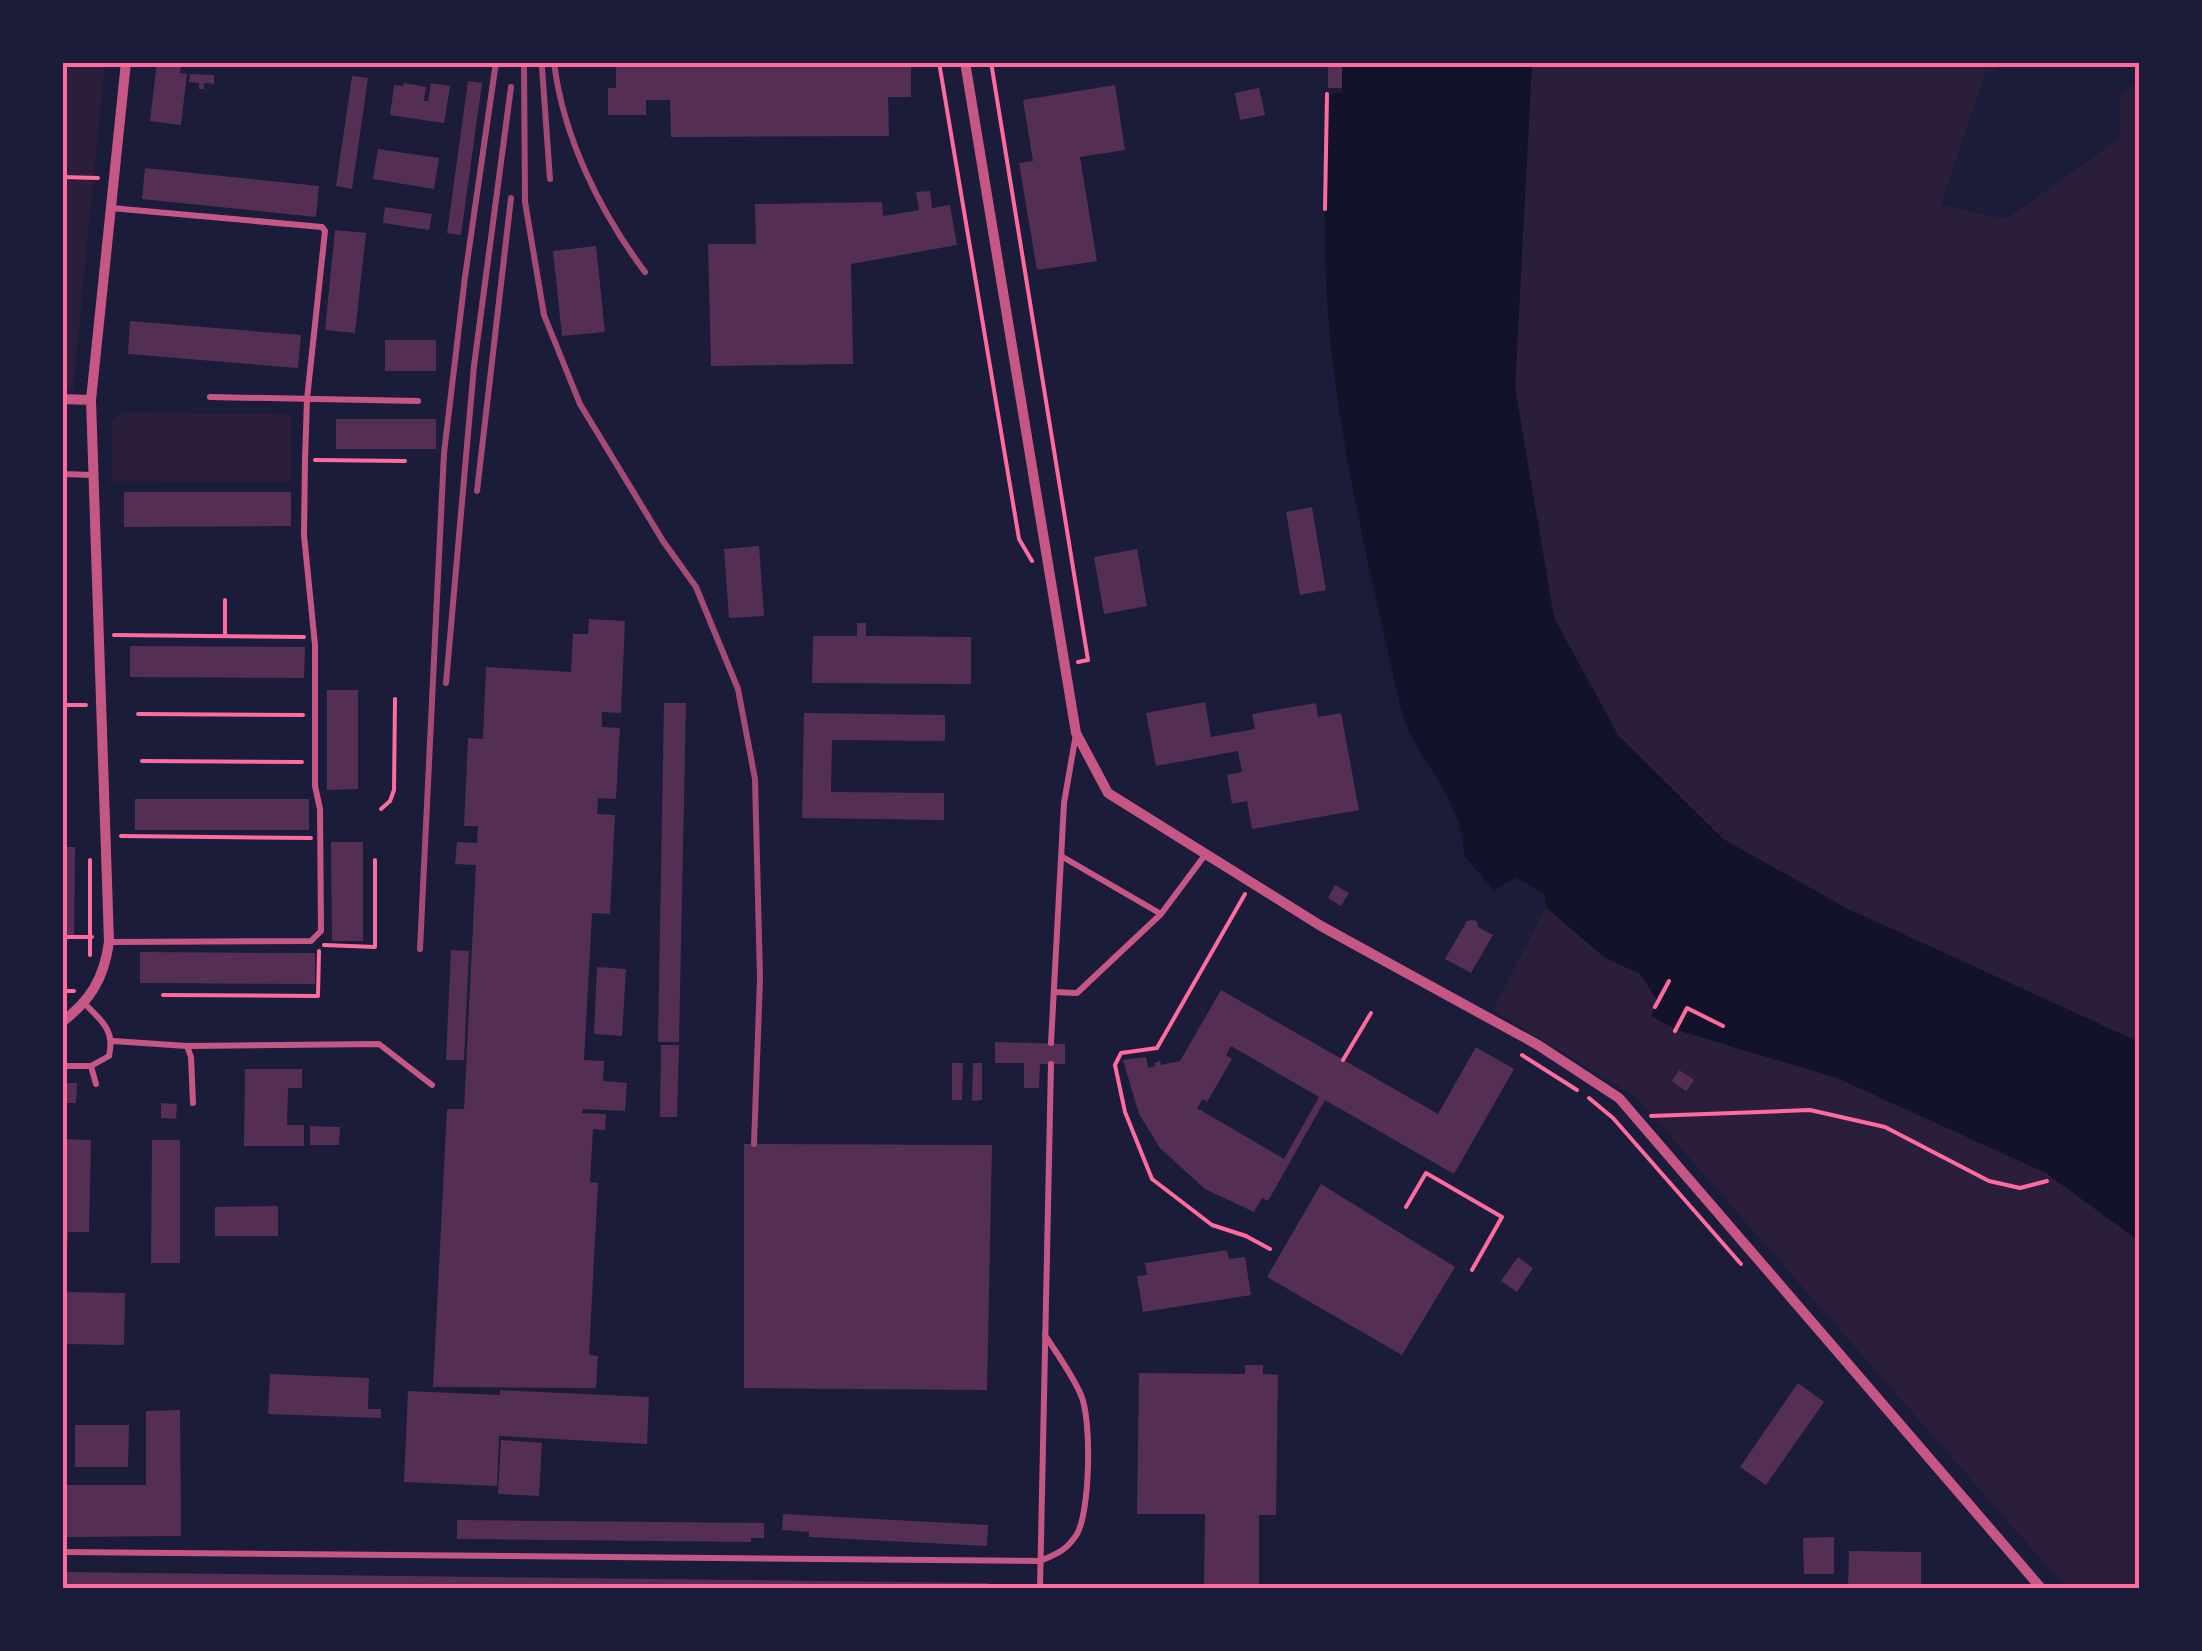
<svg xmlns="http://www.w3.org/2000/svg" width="2202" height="1651" font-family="Lato,sans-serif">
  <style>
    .green { fill: #2a1e3b }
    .water { fill: #12122b }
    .building { fill: #542f53; fill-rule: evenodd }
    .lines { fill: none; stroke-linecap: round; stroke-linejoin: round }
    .path { stroke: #ff6b9d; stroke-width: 4 }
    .service { stroke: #c65784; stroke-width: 6 }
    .minor { stroke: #c65784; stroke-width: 10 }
    .rail { stroke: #a44b75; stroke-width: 6 }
    .neatline { fill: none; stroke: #ff6b9d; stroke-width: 4 }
  </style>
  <rect width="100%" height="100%" fill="#1b1b3a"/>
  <path class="green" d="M63,63H105L73,390H63Z
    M1532,63H2008L1985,74L1941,205L2006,219L2120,138V93L2139,82V1042L1846,908L1723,839L1618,735L1554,618L1515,388Z
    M124,412L291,414V482L112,481V421Z
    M1546,907L1604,957L1640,974L1658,1002L1652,1016L1677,1030L1837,1078L2046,1173L2139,1241V1588H2066L1636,1097L1493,1010Z"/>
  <path class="water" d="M1342,63H1532L1515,388L1554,618L1618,735L1723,839L1846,908L2139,1042V1241L2046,1173L1837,1078L1677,1030L1651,1016L1658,1001L1640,974L1604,957L1546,907L1545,895L1516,877L1494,890L1464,856C1463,793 1413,761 1400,705C1373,585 1344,468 1331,346C1322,263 1325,178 1327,94L1342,93Z"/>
  <path class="building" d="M157,62H182L180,73L187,74L181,125L150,121Z
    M616,62H911V97H888L889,136L671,137L670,100H646V115H608V88H616Z
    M1328,62H1342V88H1328Z
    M190,74L214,75V84L204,83V89H199V83L189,82Z
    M352,76L368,78L352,189L336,186Z
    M468,81L482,83L461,235L447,233Z
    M404,83L426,87L424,101H428L431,83L450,86L444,123L390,115L394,85L403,86Z
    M1115,85L1125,150L1080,157L1097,261L1037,270L1019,163L1033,161L1023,100Z
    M1259,88L1265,115L1240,120L1235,93Z
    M378,149L439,158L434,189L373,179Z
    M145,168L319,186L316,217L142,199Z
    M930,191L932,208L950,205L957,245L851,264L853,364L711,366L708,244H756L755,204L882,202L883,216L919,210L916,192Z
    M385,207L432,214L429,230L383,223Z
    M335,230L366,233L355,333L325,330Z
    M596,246L605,332L562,336L553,251Z
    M130,321L301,335L298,368L128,354Z
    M385,340H436V371H385Z
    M336,419H436V449H336Z
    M124,492H291V526L124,527Z
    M1312,507L1326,590L1300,595L1286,512Z
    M759,546L764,616L729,618L724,549Z
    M1137,549L1147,606L1104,614L1094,557Z
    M589,619L625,621L621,713L602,712V727L620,728L616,799L598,798L597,814L615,815L610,914L592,913L584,1060L604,1061L603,1081L627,1083L625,1111L583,1109L582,1113L606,1114L605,1130L593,1129L590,1182L598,1183L589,1355L598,1356L596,1388L433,1387L447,1109H464L476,865L455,864L457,842L477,843L478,826H464L468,738L483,739L486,667L571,672L573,634H588Z
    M857,623H866V636L971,637V684L812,683L813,636H857Z
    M130,646L305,647L304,678L130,677Z
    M327,690H358V789L327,790Z
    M1205,702L1211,737L1255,729L1252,714L1316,703L1318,717L1341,713L1359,810L1252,829L1247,801L1232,804L1227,775L1242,772L1238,751L1156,766L1146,713Z
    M664,703H686L679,1042H658Z
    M804,713L945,715V741L832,740L831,792L944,793V820L802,818Z
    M135,799H309V830H135Z
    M331,842H363V941H332Z
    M62,847H75L74,935H62Z
    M1335,885L1349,893L1341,906L1328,898Z
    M1472,920L1477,921L1478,927L1493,935L1471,973L1445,959L1467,921Z
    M451,950L469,951L464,1060H446Z
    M140,952L315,953V984L140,983Z
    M597,967L626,969L622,1036L594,1034Z
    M1221,990L1438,1114L1476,1047L1514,1069L1454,1174L1325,1100L1268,1201L1262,1198L1254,1212L1205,1189L1160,1148L1139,1114L1123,1060L1146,1057L1148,1068L1155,1066L1154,1063L1160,1061L1161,1065L1180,1061ZM1231,1046L1319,1097L1284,1159L1197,1108L1203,1099L1207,1102L1232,1059L1226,1055Z
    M995,1042L1065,1044V1064H1040L1039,1088H1024V1063H995Z
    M661,1045H679L677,1117H660Z
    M952,1063H963L962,1100H952Z
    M973,1063H982V1100L972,1101Z
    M245,1069H302V1088H288L287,1125H304V1146H244Z
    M1679,1070L1694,1080L1686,1091L1672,1081Z
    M62,1083H77L76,1103H62Z
    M161,1103L177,1104L176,1119L161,1118Z
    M310,1126L340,1127L339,1145H310Z
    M62,1139L91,1140L89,1232H68L67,1247H62Z
    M152,1140H180V1263H151Z
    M744,1144L992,1145L987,1390L744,1388Z
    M1321,1184L1455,1267L1402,1355L1267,1277Z
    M278,1206V1236H215V1207Z
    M1227,1250L1229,1259L1245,1257L1251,1295L1143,1312L1137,1276L1147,1275L1145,1263Z
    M1518,1257L1533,1268L1517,1292L1501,1281Z
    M62,1292L125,1293L124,1345L62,1344Z
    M1245,1365H1263V1374L1278,1375L1276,1515H1259V1586L1204,1588L1205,1514H1137L1139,1373L1245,1374Z
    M270,1374L369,1378L368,1409H381V1418L268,1414Z
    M1798,1383L1824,1402L1766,1485L1740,1467Z
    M500,1390L649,1397L647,1444L499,1436L497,1486L404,1482L408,1391L500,1395Z
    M180,1410L181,1536L67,1537V1485H146V1411Z
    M75,1425H129L128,1467H75Z
    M501,1440L542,1443L539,1496L498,1494Z
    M783,1514L988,1525L987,1546L809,1537V1532L782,1530Z
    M457,1520L764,1523V1538H751V1542L457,1539Z
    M1834,1537V1574H1804L1803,1538Z
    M1849,1551L1921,1552V1588H1848Z
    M62,1572L988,1583V1588H62Z
    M1069,1584L1155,1585V1588H1069Z"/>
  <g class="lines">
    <path class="path" d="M939,62L1019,539L1032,561
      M991,62L1088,660L1078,662
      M62,177L98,178
      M1325,209L1327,94
      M315,460L405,461
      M225,600V636
      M114,635L304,637
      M62,705H86
      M138,714L303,715
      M142,761L302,762
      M381,809L390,801L394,790L395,699
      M121,836L311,838
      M90,860V955
      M1245,894L1157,1048L1121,1053L1115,1065L1125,1112L1152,1179L1212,1225L1246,1236L1270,1249
      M62,937H92
      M324,945L375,947V860
      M62,991H74
      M163,995L318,996L319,951
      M1655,1007L1669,981
      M1675,1031L1687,1008L1723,1026
      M1522,1055L1577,1090
      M1343,1060L1371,1013
      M1589,1098L1613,1118L1741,1264
      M1651,1116L1810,1110L1885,1127L1989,1181L2020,1188L2047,1181
      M1406,1207L1426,1173L1502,1217L1472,1270
      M1225,1588V1586"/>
    <path class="service" d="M210,397L418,401
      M62,474L92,475
      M1061,856L1161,914L1205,855
      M110,942L311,941L321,931L320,809L315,786V645L304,535L305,460L307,399L325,231L322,227L111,208
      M1054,992L1077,993L1161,914
      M113,1041L187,1046L191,1057L193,1103
      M1051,1043L1064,803L1076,734
      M187,1046L379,1044L432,1085
      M62,1066H91L109,1056C115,1030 102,1021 85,1004
      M91,1066L96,1084
      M62,1552L1040,1561C1057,1554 1067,1550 1077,1534C1090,1511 1092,1420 1081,1395C1072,1374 1057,1354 1045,1335
      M1040,1588L1051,1064"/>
    <path class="minor" d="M965,62L1076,733L1108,793L1321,926L1538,1045L1619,1098L2041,1588
      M62,399L91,400
      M62,1022C91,1000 104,978 109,942L91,400L126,62"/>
    <path class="rail" d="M524,62L525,202L544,315L580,404L663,541L696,587L738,689L755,779L760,978L754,1144
      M554,62C563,137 600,212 645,272
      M542,67L550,179
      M477,491L511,198
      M446,683L474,366L511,87
      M420,949L444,453L465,277L496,62"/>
  </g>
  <rect width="2202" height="1651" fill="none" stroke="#1b1b3a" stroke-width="130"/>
  <rect x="65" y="65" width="2072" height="1521" class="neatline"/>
</svg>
